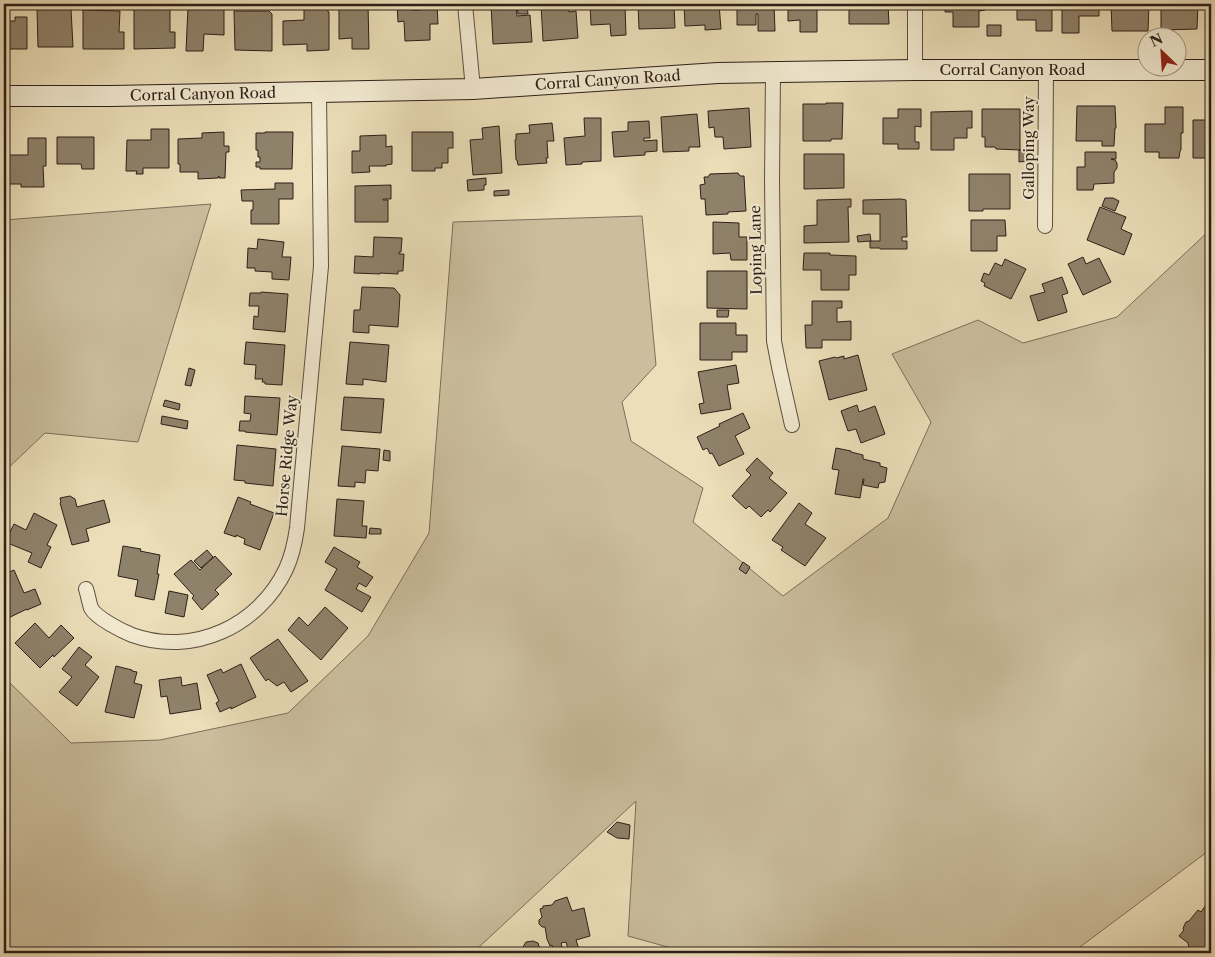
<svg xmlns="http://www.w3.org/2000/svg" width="1215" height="957" font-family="'Libre Caslon Text',serif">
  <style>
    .green { fill: #cbbe9d; stroke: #7c6e5a }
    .building { fill: #8f826b; stroke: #2c1f18 }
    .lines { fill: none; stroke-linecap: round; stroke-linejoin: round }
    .street-casing { stroke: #5c4f40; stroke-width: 16 }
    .secondary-casing { stroke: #2c1f18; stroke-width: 22 }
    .street { stroke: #f2ead1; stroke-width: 14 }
    .secondary { stroke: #f2ead1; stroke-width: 20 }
    .labels { text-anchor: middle; stroke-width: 4; stroke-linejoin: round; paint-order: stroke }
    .street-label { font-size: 15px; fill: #2c1f18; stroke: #f2ead1 }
  </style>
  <rect width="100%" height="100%" fill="#ebdeb8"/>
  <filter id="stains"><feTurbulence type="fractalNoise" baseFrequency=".004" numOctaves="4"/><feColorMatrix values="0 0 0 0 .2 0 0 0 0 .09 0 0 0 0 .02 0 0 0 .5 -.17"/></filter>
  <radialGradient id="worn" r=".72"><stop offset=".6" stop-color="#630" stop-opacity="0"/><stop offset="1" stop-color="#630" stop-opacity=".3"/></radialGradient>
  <path class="green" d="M211,204L138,442L45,433L4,472V220Z
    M642,216L656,365L622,402L631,441L703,488L693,522L783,596L888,518L931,422L892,354L978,320L1023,343L1117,317L1211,229V849L1072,953H689L628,936L636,801L478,948L474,953H4V677L71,743L160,740L288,713L368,636L429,533L453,222Z"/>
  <path class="building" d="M155,4H167L166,8L155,6Z
    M312,4H326V6H328V12H329V50L307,51V44L283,45V21L304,20V6L312,5Z
    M339,4H368L369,49H352V38L339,39Z
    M397,4H411L412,10H420V4H437L438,24H430V40L405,41L404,21L398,22Z
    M491,4H516L517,16L530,15L532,42L493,44Z
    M517,4H527L528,14H518Z
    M541,4H569V12L576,11L578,38L543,41Z
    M590,4H612V7H614L613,4H624V6H625L626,35L611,36L610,24L591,25Z
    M638,4H674L675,28L639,29Z
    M684,4H719L721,29L705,30V25L685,26Z
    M737,4H774L775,31H758V14H756V25H737Z
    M788,4H817V32H800V20L788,21Z
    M833,4H841V7H833Z
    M845,4H888L889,24H849V4Z
    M945,4H985V10L979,11V27H953V12H945Z
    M1017,4H1052V31H1036V20H1017Z
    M1063,4H1099V16H1079V33H1062V6H1063Z
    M1111,4H1149L1148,31H1112Z
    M1161,4H1199H1198L1197,29L1161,30Z
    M1207,4H1211V31H1208Z
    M209,6H224V35L204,34L203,51H186L188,7L208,8Z
    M37,8H60V9H71L73,47H38Z
    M134,9H170V32H175V48L134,49Z
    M83,10L120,11L119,32H124V49H83Z
    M234,11H269L272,14V51L235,50Z
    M4,16H9V21H15V17H27V49H4Z
    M987,25H1001V36H987Z
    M826,103H843L842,139H831V141H803V104H826Z
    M1077,106H1115L1116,128H1115L1114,146H1102V141H1076Z
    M1165,107H1183V133H1181V150L1180,151L1179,158H1159V152H1145V124H1165Z
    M749,108L751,147L724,149L723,137H715L714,127L709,128L708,111Z
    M898,109H921V127L915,126V142H919V149H898V144H883V118H898Z
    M982,109H1020V150L996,149L995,147H985V137H982Z
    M972,111V128H967V138H954V150H931V112Z
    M697,114L700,147H689V151L663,152L661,117Z
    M584,118H601V161L582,162V164L566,165L564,138L585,136Z
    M1193,120H1211V158H1193Z
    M649,121L650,138H644V141L657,140V151L645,152V155L614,157L612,132L628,131V122Z
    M552,123L554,141H547L548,158H546L547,163L518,165L517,160H516L515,140H516V134L530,133L529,125Z
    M499,126L502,173L473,175L470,140L483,139L482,128Z
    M151,129H169V168H143V174H136L137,171H126L127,140H151Z
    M224,132V146H229V152H226L225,178H219V176L218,178L198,179V172H180V164H178V139L202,138V133Z
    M265,132H293L292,169H260V167H256V162H260V157H258V150H256V133H265Z
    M412,132H453V148H448V163H442V168H435V171H412Z
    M386,135V147L392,146V164L386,165V166H369L370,172L352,173V151H360V136Z
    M57,137H94V169H82L81,164H57Z
    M28,138H46V166H43L44,187H21V184H7V155H28Z
    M1019,150H1028V161L1019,162Z
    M1085,152H1116V159H1111L1115,160L1117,163V168L1114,172V183L1094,184L1093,190H1077V167H1085Z
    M804,154H844V188L804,189Z
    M738,173L740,176H744L746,211L728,212V214L706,215L705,199H701L700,185L705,184L704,177H708L710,174Z
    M969,174H1010V209H983V211H969Z
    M486,178V185H484V190L468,191L467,180Z
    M275,183H293V199H279V224H251V210H253V201H242L241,190L275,189Z
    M391,185V199H383V200H388V222H355V186Z
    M509,190V195L494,196V191Z
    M1105,198H1113L1119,201L1115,211L1102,206Z
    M851,199V207H848L849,242L804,243V226L817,225V200Z
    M901,199L906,200L907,237H902V241H907V249H880V248H870V241H880V214H863V200Z
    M1100,207L1126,217L1121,229L1132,234L1124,255L1087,240Z
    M971,220H1005L1006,236H997V251H971Z
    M713,222L739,223V237H747V260H731L730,253L713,254Z
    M870,234L871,241L858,242L857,236Z
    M374,237L402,238L401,252H399V254H404L403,271H398V274L380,273V274L354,273L355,256L373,257Z
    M258,239L284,242L282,257H291L289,280L272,279V272L255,271V268H247L248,248L257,249Z
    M804,253H830V255L856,256V275H849V290H821V270H803Z
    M1083,257L1086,264L1099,258L1111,282L1083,295L1068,264Z
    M1005,259L1026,269L1011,299L984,286L985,283L981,281L984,273L989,275L995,263L1002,266Z
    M707,271H747V309L707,308Z
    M1062,277L1068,293L1062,295L1067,312L1038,321L1030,296L1045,292L1042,284Z
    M362,287L394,288L400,295L398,327L369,325V333L353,332L354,310H360Z
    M261,292L288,294L285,332L253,329L254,316L258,317L259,306H249L250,293H261Z
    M812,301H842V308H837V322L851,321V340H822V348H806L805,325H812Z
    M717,310H729L728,317H717Z
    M700,323H736V335H747V352H732V360H700Z
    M246,342L285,345L282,385L265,384V382H262L263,379H255L256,365L244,364Z
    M350,342L389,345L386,382L363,379V385L346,384Z
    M858,355L867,390L829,400L819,361L835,357L836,358L844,356V359Z
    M736,365L739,383L727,385L731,409L701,414L699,404L704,403L698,372Z
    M189,368L195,370L191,386L185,385Z
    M245,396L280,398L277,435L245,432V431H239L240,421H250L251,414L244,413Z
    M344,397L384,399L381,433L341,430Z
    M165,400L180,404L179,410L163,406Z
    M857,405L859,412L875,406L885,434L861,443L856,429L848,431L841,411Z
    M743,413L750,428L735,436L744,454L719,466L712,453L710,454L707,448L703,450L697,437L720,426L719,424Z
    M162,416L188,421L187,429L161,424Z
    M237,445L276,449L273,486L245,483V481L234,480Z
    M342,446L380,449L378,471L366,470L365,483L355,482V487L338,486Z
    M836,448L851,451V452L863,455V459L880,463V466L887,468L885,482L879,483L878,488L863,485L864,479H863L860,498L835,494L839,470L832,469Z
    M384,450L390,451V461L383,460Z
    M757,458L773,473L769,478L787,493L770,512L768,510L761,517L749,506L746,509L732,496L751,475L746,470Z
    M70,496L75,499L77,507L104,500L110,522L86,529L89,541L72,545L60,503L61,502L60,498Z
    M238,497L251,502L250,504L274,513L260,550L244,544L245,539L236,535V537L224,533Z
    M337,499L364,501L362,526H367L366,538L334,536Z
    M799,503L812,513L805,524L826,538L805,566L781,550L783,547L772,540Z
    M34,513L57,525L47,545L51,547L41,568L28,562L32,553L5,542L14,524L26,530Z
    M370,528L381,529V534H369Z
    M123,546L141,549L140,551L160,555L157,574H159L154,600L135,596L138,580L118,576Z
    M334,547L360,562L357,567L373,577L366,587L359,583L356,589L371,597L362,612L325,590L337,569L325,562Z
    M207,550L213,557L201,568L194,561Z
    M215,556L232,574L215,590L219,594L202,610L192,598L194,596L174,574L191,560L200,570Z
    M743,562L750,567L746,574L739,569Z
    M4,565L7,573L14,570L24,593L35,589L41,604L27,610V609L4,620Z
    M169,591L188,595L184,617L165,613Z
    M325,607L348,628L321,660L288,630L299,617L308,626Z
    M35,623L49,638L61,625L74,638L54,657L53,655L40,668L15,643Z
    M278,639L308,681L291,692L284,682L277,686L268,679L266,681L250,658Z
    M79,647L92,657L85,665L99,677L77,706L59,692L72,677L62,669Z
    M241,664L256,697L231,709V707L220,712L216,703L219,701L207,675L221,669L223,673Z
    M116,666L132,670V671L137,672L134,683L142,685L134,718L105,712Z
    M181,677L182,686L197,683L201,709L170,714L167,696L161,697L159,680Z
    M617,822L630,825L629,839L617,838L607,832Z
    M567,897L572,911L584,908L590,936L576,940L580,952L574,953H569L566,942L561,943L562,947L553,950L552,945L550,946L547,939L545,927H542L539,924V920L542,917L540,909L543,908V906L552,905L555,901Z
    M1208,902L1211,905V947L1208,945L1205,950L1202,948L1198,953H1195L1189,949L1188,943L1179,936L1184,930L1183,929L1184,926L1186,922L1189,921L1198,910L1201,912Z
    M533,941L538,943L540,949L538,953H525L523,947L526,942Z"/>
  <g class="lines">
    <g class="street-casing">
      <path id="street" d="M465,4L473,89
        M915,4V70
        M773,73L772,181L774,341L779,367L792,425
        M1045,226L1046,70
        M86,589C88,595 89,602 91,608C96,618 122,631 132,635C193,657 259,626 286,569C292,556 295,542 297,528L321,266L319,92"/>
    </g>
    <g class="secondary-casing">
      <g id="secondary">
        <path id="s1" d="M4,96H111L473,89L718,73L915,70H1211"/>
      </g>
    </g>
    <use href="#street" class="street"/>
    <use href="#secondary" class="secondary"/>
  </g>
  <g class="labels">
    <g class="street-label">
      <text dy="5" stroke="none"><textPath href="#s1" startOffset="1009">Corral Canyon Road</textPath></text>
      <text dy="5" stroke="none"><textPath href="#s1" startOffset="604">Corral Canyon Road</textPath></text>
      <text dy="5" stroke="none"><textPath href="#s1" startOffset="199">Corral Canyon Road</textPath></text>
      <text transform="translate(1029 148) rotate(-90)" y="5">Galloping Way</text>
      <text transform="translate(756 250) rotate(-91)" y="5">Loping Lane</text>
      <text transform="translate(287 456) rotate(-85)" y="5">Horse Ridge Way</text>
    </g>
  </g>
  <rect width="1215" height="957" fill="none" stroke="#ebdeb8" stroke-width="20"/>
  <rect x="5" y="5" width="1205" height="947" fill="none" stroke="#2c1f18" stroke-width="2.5"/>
  <rect x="10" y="10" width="1195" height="937" fill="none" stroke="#2c1f18"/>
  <g transform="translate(1162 52) rotate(335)"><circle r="24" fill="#f2ead1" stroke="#a39987"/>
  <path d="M0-4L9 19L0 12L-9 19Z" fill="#8f2418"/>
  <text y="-8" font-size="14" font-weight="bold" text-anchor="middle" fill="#2c1f18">N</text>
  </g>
  <rect width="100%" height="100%" filter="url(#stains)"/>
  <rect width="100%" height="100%" fill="url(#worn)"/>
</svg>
